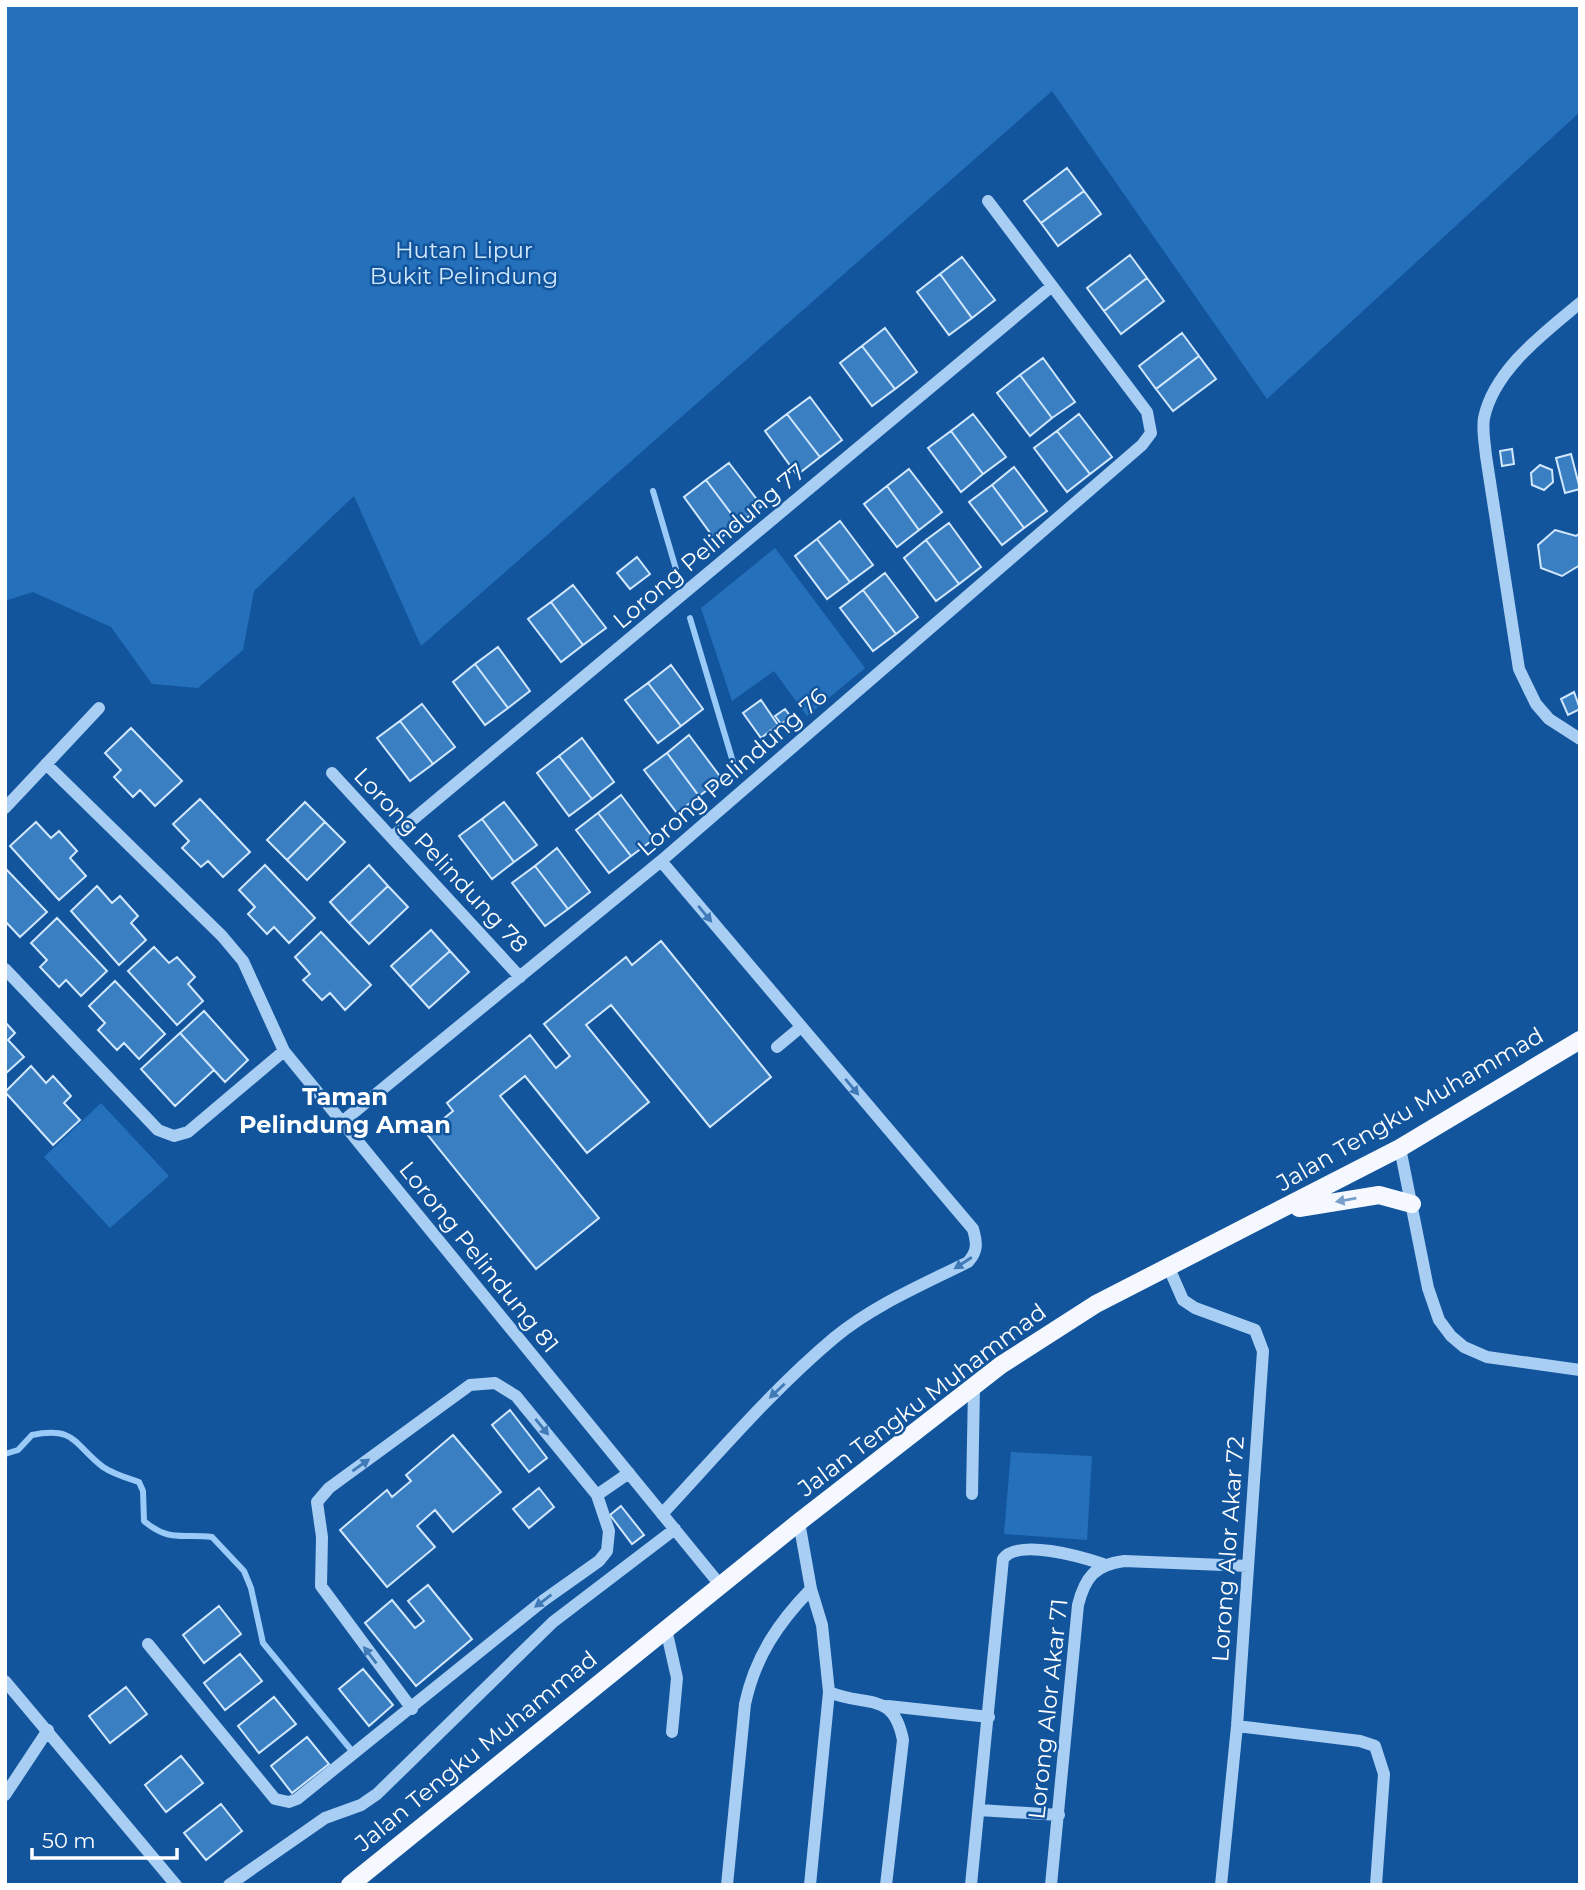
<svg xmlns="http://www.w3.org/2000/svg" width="1585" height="1890" font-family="Montserrat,sans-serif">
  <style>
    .green { fill: #2570bb }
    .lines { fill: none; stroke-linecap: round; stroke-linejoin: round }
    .stream { stroke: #9acaf7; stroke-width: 6 }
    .building { fill: #3b7fc3; stroke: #d0e7fe; stroke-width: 2 }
    .minor { stroke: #a8cef4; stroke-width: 12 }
    .major { stroke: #f5f9ff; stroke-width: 18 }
    .oneway { fill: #3f79b6 }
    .oneway2 { fill: #789fc9 }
    .labels { text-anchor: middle; stroke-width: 5; stroke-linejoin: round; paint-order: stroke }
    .park-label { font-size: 23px; fill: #d0e7fe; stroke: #12559c }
    .street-label { font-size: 23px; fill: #fff; stroke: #12559c }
    .neighbourhood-label { font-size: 24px; font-weight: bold; fill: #fff; stroke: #12559c }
  </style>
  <rect width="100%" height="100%" fill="#12559c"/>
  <path class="green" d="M5,5H1580V112L1267,399L1052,91L421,646L354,496L254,591L243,650L198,688L152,684L111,627L33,592L5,601Z
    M775,548L865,668L807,716L774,671L732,701L701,608Z
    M101,1103L169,1176L110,1228L44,1157Z
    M1011,1452L1092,1456L1087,1540L1004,1534Z"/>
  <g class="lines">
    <path class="stream" d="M653,491L676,569
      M690,618L736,772
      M5,1454L18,1450L32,1435C76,1426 74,1445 103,1467C113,1474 127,1478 139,1482L143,1491L144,1521C170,1543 182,1533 212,1537L244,1571L251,1588L263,1643L352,1751"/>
  </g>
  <path class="building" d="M1067,168L1084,191L1041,223L1024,201Z
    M1084,191L1101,214L1058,246L1041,223Z
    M1130,255L1147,278L1104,311L1087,288Z
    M962,257L995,300L972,318L940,274Z
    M940,274L972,318L949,335L917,292Z
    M1147,278L1164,301L1121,334L1104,311Z
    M885,328L917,372L895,389L862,346Z
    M1182,333L1199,356L1156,389L1139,366Z
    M862,346L895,389L872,406L840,363Z
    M1199,356L1216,379L1173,411L1156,389Z
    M1043,358L1075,402L1052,418L1020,375Z
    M1020,375L1052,418L1030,436L997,393Z
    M810,397L842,440L820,457L787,414Z
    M787,414L820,457L797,475L765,431Z
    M973,414L1006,457L983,474L951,431Z
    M1079,414L1112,457L1090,474L1057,431Z
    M951,431L983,474L961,492L928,448Z
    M1057,431L1090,474L1067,492L1034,448Z
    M1512,449L1514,464L1502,466L1500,451Z
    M1571,454L1580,489L1565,493L1556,458Z
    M729,463L762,506L739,524L706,480Z
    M1540,465L1552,470L1553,482L1544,490L1532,485L1531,473Z
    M1014,467L1047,511L1024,528L992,485Z
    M909,469L942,512L919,530L887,486Z
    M706,480L739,524L716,541L684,497Z
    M992,485L1024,528L1002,545L969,502Z
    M887,486L919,530L897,547L864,504Z
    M840,521L873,565L850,582L817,539Z
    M949,523L981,567L959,584L926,540Z
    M1555,530L1576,536L1580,533V565L1562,576L1541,568L1538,545Z
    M817,539L850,582L827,599L795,556Z
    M926,540L959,584L936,601L904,558Z
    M637,557L650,574L630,589L617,573Z
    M885,573L918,617L896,634L863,590Z
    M573,585L606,628L583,645L551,602Z
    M863,590L896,634L873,651L840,608Z
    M551,602L583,645L561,662L528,619Z
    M498,647L530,691L508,708L475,664Z
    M475,664L508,708L485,725L453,682Z
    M671,665L703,709L681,726L648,683Z
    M648,683L681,726L658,743L625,700Z
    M1574,692L1580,709L1568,715L1561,699Z
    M761,700L778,725L761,738L743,713Z
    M422,704L455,747L433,764L400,721Z
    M785,709L791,717L781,724L775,716Z
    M400,721L433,764L410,781L377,738Z
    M131,728L182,781L155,806L140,790L133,797L114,777L121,770L105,753Z
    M689,735L722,779L699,796L667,753Z
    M582,738L614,782L592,799L559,756Z
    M667,753L699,796L677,813L644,770Z
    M559,756L592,799L569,816L537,773Z
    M621,795L654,839L631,856L598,813Z
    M200,799L250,852L223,877L208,861L201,867L182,848L189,841L173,824Z
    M305,802L325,822L287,860L267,840Z
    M504,802L537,845L514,862L482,819Z
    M598,813L631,856L609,873L576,830Z
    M482,819L514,862L492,879L459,836Z
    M36,822L51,838L59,831L77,851L70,858L86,876L59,900L10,846Z
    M325,822L345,842L307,880L287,860Z
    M557,848L590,892L568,909L535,866Z
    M265,865L315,918L289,943L274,927L267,934L248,914L255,907L239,890Z
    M369,865L388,886L349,923L330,902Z
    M535,866L568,909L545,926L512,883Z
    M5,868L47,912L20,937L5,921Z
    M97,886L112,903L120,896L138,916L131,923L146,940L119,965L71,911Z
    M388,886L408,907L369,944L349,923Z
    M57,918L107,971L81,996L66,980L59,987L40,967L47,960L31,943Z
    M431,930L450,951L410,987L391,966Z
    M321,932L371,985L345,1010L330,993L322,1000L303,980L310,974L295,957Z
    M661,941L771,1077L710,1127L611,1005L586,1025L649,1102L587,1153L525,1076L500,1096L599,1218L536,1269L426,1133L453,1111L447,1103L530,1035L556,1068L570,1056L544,1024L626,957L632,965Z
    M154,947L169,963L177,957L195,977L188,984L203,1001L177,1025L128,971Z
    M450,951L469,972L429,1008L410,987Z
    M115,981L165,1034L139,1059L124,1043L117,1050L98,1030L105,1023L89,1006Z
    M204,1011L248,1060L225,1082L180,1033Z
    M5,1022L15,1033L8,1040L24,1057L5,1074Z
    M180,1033L214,1070L175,1106L141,1069Z
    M31,1066L46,1083L53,1076L71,1096L64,1103L80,1120L53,1145L5,1092Z
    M510,1410L547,1458L529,1472L492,1425Z
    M453,1435L501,1492L453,1532L435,1510L417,1526L435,1547L387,1587L340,1530L387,1490L392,1497L411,1481L406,1475Z
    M539,1488L554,1507L529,1528L513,1509Z
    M621,1506L644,1535L632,1544L610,1515Z
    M428,1585L472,1639L416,1686L365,1623L392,1600L415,1628L424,1621L408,1601Z
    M219,1606L241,1634L204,1663L183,1635Z
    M240,1654L262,1681L225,1710L204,1683Z
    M363,1669L393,1705L369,1726L339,1689Z
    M126,1687L147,1714L110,1743L89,1716Z
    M274,1697L296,1724L259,1753L238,1726Z
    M307,1737L329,1764L292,1793L271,1766Z
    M181,1756L203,1783L166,1812L145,1785Z
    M221,1804L242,1831L206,1860L184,1833Z"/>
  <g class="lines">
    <path class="minor" d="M1580,303C1544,333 1494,370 1484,418C1482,430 1485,444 1486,456L1519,669L1536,704L1549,719L1580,739
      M46,764L222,936L243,961L284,1051L721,1586
      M332,773L520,977
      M5,808L99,708
      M392,837L1052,286
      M661,861L973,1229C977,1243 978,1251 968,1262C922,1285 874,1305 834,1338C771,1391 718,1454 662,1514
      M5,969L158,1130L174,1136L188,1132L284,1051
      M777,1047L801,1027
      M342,1122L661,861L1142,445L1151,433L1147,412L988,201
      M1400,1148L1428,1288L1439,1320L1451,1336L1464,1347L1487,1357L1580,1370
      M1169,1268L1183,1300L1195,1308L1255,1330L1263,1351L1237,1726L1221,1885
      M972,1494L974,1388
      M597,1495L629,1473
      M799,1522L811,1589L822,1625L829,1692L810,1885
      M666,1629L677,1678L672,1732
      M148,1644L275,1799L289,1802L297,1799L544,1600L599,1561L607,1551L609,1531L597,1495L516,1396L495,1383L470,1385L329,1488L317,1502L322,1537L321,1586L412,1709
      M5,1681L176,1885
      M829,1692C867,1708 893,1690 903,1740L886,1885
      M888,1706L989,1717
      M1237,1726L1360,1741L1375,1746L1384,1774L1376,1885
      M5,1795L48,1730
      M979,1810L1059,1815
      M229,1885L325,1818L361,1805L377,1794L553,1622L675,1529
      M727,1885L745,1704C755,1657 778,1623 811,1589
      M971,1885L1003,1559C1018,1538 1082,1557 1103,1564
      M1051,1885L1078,1605C1085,1577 1095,1565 1124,1561L1248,1566"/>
    <path class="major" d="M1299,1208L1379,1195L1412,1204
      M350,1885L799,1522L1001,1365L1096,1304L1400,1148L1580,1040"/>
  </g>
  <defs><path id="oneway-solid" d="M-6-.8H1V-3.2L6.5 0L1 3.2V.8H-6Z" transform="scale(1.75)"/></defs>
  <g class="oneway">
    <use href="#oneway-solid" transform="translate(705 914) rotate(50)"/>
    <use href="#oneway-solid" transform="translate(852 1087) rotate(50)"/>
    <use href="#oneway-solid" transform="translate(963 1263) rotate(147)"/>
    <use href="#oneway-solid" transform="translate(777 1391) rotate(137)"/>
    <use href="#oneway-solid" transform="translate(542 1427) rotate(51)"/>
    <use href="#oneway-solid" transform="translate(361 1465) rotate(-35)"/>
    <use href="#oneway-solid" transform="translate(543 1601) rotate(143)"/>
    <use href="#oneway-solid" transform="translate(370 1655) rotate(-128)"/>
  </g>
  <use class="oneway2" href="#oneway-solid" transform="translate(1346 1200) rotate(170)"/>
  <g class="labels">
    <g class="park-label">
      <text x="464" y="258">Hutan Lipur<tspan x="464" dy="26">Bukit Pelindung</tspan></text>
    </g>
    <g class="street-label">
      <text transform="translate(709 546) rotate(-40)" y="8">Lorong Pelindung 77</text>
      <text transform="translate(732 772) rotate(-41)" y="8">Lorong Pelindung 76</text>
      <text transform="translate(441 860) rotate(47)" y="8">Lorong Pelindung 78</text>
      <text transform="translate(1410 1109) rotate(-30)" y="8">Jalan Tengku Muhammad</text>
      <text transform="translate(479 1257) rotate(51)" y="8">Lorong Pelindung 81</text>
      <text transform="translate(922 1400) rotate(-37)" y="8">Jalan Tengku Muhammad</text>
      <text transform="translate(1228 1549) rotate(-86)" y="8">Lorong Alor Akar 72</text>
      <text transform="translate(1048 1709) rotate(-84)" y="8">Lorong Alor Akar 71</text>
      <text transform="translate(476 1751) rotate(-39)" y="8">Jalan Tengku Muhammad</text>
    </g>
    <g class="neighbourhood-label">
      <text x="345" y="1105">Taman<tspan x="345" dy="28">Pelindung Aman</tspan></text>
    </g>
  </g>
  <rect width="1585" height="1890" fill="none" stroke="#ffffff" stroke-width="14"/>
  <path d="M32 1848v10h145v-10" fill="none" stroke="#ffffff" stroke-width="3.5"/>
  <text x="42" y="1848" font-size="21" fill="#ffffff" stroke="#12559c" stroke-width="5" paint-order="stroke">50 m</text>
</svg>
